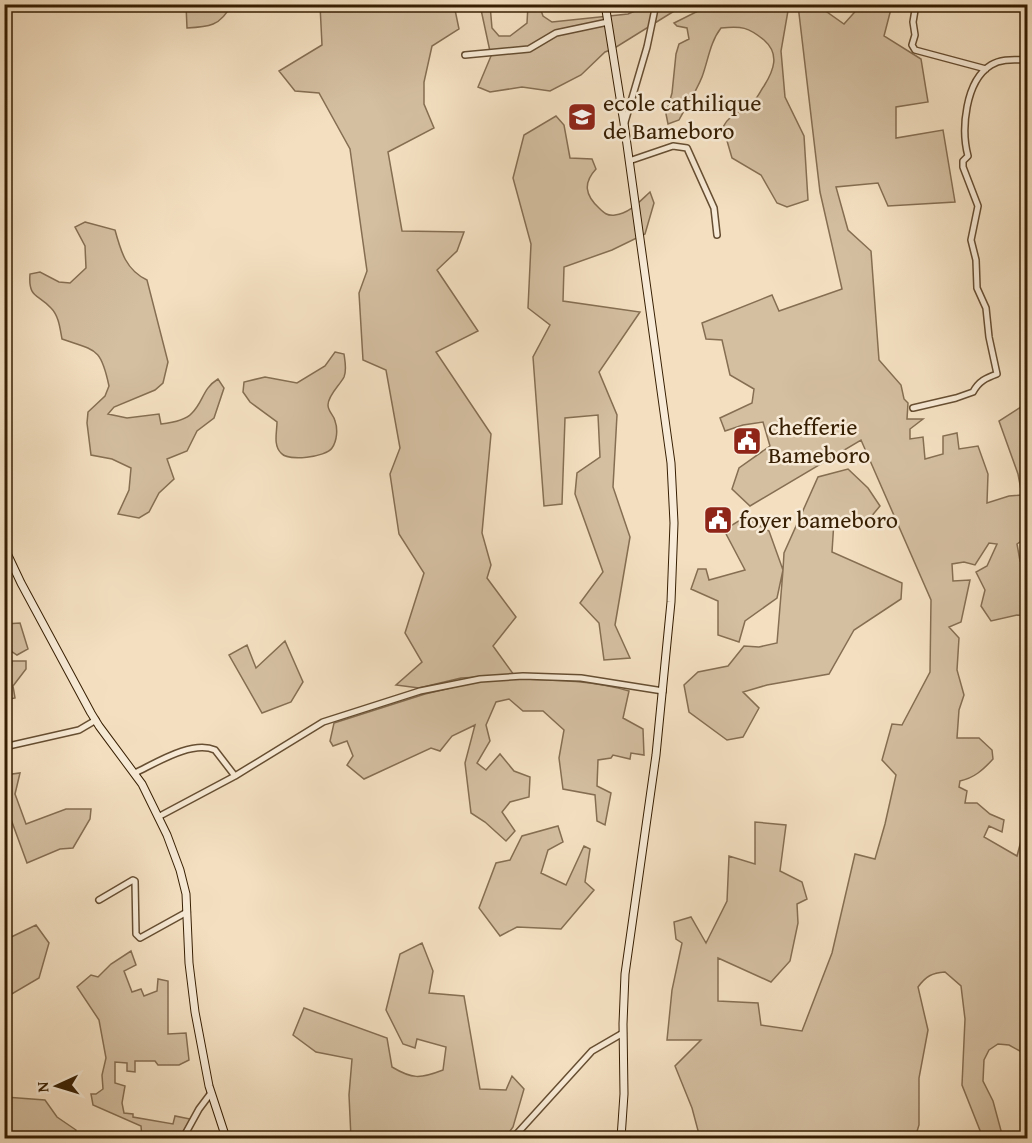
<svg xmlns="http://www.w3.org/2000/svg" width="1032" height="1143" font-family="'Gentium Book Plus',serif">
  <style>
    .green { fill: #d4bfa1; stroke: #856e52; stroke-width: 1.5 }
    .lines { fill: none; stroke-linecap: round; stroke-linejoin: round }
    .street-casing { stroke: #664e32; stroke-width: 8 }
    .secondary-casing { stroke: #361e02; stroke-width: 9 }
    .street { stroke: #f8ebd7; stroke-width: 5 }
    .secondary { stroke: #f8ebd7; stroke-width: 7 }
    .labels { text-anchor: middle; stroke-width: 5; stroke-linejoin: round; paint-order: stroke }
    .poi-label { font-size: 24px; fill: #361e02; stroke: #f8ebd7; text-anchor: start }
  </style>
  <rect width="100%" height="100%" fill="#f4e0c1"/>
  <filter id="stains"><feTurbulence type="fractalNoise" baseFrequency=".00333" numOctaves="4"/><feColorMatrix values="0 0 0 0 .2 0 0 0 0 .09 0 0 0 0 .02 0 0 0 .5 -.17"/></filter>
  <radialGradient id="worn" r=".72"><stop offset=".6" stop-color="#630" stop-opacity="0"/><stop offset="1" stop-color="#630" stop-opacity=".3"/></radialGradient>
  <path class="green" d="M186,5V4L231,5C221,26 208,27 187,28Z
    M320,5H454L459,29L432,46L424,82V104L434,128L388,152L402,231L464,232L457,251L437,270L478,331L436,352L491,434L482,533L491,565L487,578L516,617L493,646L514,675L461,678L419,688L396,685L422,662L405,633L424,573L399,534L390,474L400,448L386,370L363,360L359,293L367,271L350,149L319,93L295,91L279,71L322,45Z
    M480,5H490L492,28L499,36H510L527,23L528,5H539L543,16L552,22L628,14L649,5H684L613,49L605,52L581,75L550,91L522,87L490,92L478,87L491,56Z
    M710,5H789L781,51L785,97L804,136L808,200L787,207L777,203L761,175L732,158L723,127C730,113 743,111 754,101C758,97 761,90 764,86C774,70 780,54 764,40C748,27 742,26 721,28C710,42 708,61 702,77C696,92 686,107 679,120L668,124L666,114L672,93L676,54L679,44L689,39L687,28L677,26L674,23Z
    M798,5H817L844,24L861,5H892L884,36L921,59L928,102L896,107V138L943,130L955,202L888,206L878,183L836,187L848,230L871,251L879,360L901,385L904,399L908,403L907,419H923L910,429V439L923,437L925,459L943,454V436L957,433L959,449L978,446L988,474L987,503L1009,496L1022,495L1018,474L999,421L1027,403V537L1017,544L1020,561L1027,558V616L1017,615L991,621L981,606L985,590L976,572L987,566L997,544L989,543L975,565L964,562L952,564L953,581L970,580L961,622L949,627L959,638L957,670L964,695L959,710L957,738H979L992,750L993,759C983,770 974,778 960,781L959,787L967,791L965,803H977L990,814L1004,820L1002,832L989,826L984,837L1017,856L1027,818V1055L1009,1045L998,1044L989,1050L984,1060L983,1081L993,1101L1003,1138H983L962,1085L965,1019L961,986L945,972C932,973 926,976 918,987L928,1030L919,1078V1125L915,1138H700L692,1108L675,1066L701,1040H667L672,990L682,943L676,939L674,922L691,917L706,943L727,901L729,856L755,864V822L786,825L780,871L802,882L807,899L797,904L798,923L790,961L771,982L718,958V1001L758,1003L761,1025L802,1031L832,953L855,854L875,859L885,824L896,775L882,760L892,724L902,725L930,672L931,600L861,440L750,506L732,489L739,468L770,446L763,422L743,425L725,431L720,418L752,403L754,389L730,375L722,340L706,339L702,323L772,295L779,311L842,289L820,192Z
    M556,116L564,125L570,158L592,159L596,169C583,183 585,195 599,208C604,213 607,216 615,215C629,214 640,201 650,192L654,203L645,234L612,250L564,267L563,301L640,312L599,372L617,415L613,487L630,537L615,625L630,658L604,660L599,623L580,603L603,572L575,494L577,473L600,457L598,415L565,418L562,504L544,506L533,357L550,325L528,308L531,244L513,178L524,135Z
    M85,222L115,230C121,252 126,270 147,280L168,362L163,383L155,390L114,407L108,414L127,418L159,414L161,424C170,423 186,420 192,413C204,401 202,389 218,379L224,388L214,418L197,431L187,451L167,459L174,479L159,493L149,512L139,518L118,514L129,490L131,468L112,459L91,455L87,423L88,412L105,396L109,386C101,348 97,351 62,339C60,329 59,316 51,308C38,294 28,298 30,274L40,272L59,282L70,283L86,268L85,246L75,227Z
    M335,352L344,354C345,361 347,370 344,377C340,385 328,395 328,405C328,412 334,415 335,421C338,429 337,441 332,448C326,457 288,462 281,453C273,445 277,432 277,422L250,402L243,392L244,382L265,377L297,383L325,366Z
    M848,469L868,488L880,506L870,518L834,521L832,552L902,583L901,599L854,630L829,674L767,685L743,692L759,708L743,737L727,740L689,712L684,685L698,672L728,666L744,646L759,647L777,643L783,570L777,598L745,621L739,642L718,635V601L691,589L698,569H706L709,580L745,570L724,530L745,517L769,531L783,570L784,553L818,477Z
    M20,623L28,649L17,655L11,651L8,639H5V624Z
    M285,641L303,682L291,702L262,713L229,655L247,645L256,668Z
    M12,661H26V669L13,686L15,698L5,700V682H10Z
    M521,679C558,680 594,681 629,691L623,718L643,729L644,755L631,753L630,759L613,755L611,758L598,760L597,786L611,793L605,825L597,821L595,795L563,789L559,758L564,730L543,711H523L509,699L496,702L486,725L490,741L477,763L486,770L500,754L514,771L530,777L529,797L510,802L502,812L515,831L506,841L485,822L471,813L465,763L475,725L452,736L440,751L431,748L364,779L347,765L353,756L347,741L333,746L330,741L334,723L425,694L484,680Z
    M20,773L15,794L26,824L66,809H91L90,819L73,848L60,849L27,863L5,803V775Z
    M558,826L563,842L548,850L541,873L566,885L584,846L590,849L585,882L594,890L561,929L517,927L500,936L479,908L496,863L510,860L522,836Z
    M36,925L49,943L39,978L5,998V940Z
    M422,943L433,971L429,993L464,996L480,1089L506,1090L512,1076L524,1089L513,1127L505,1138H351L349,1095L352,1059L316,1052L293,1035L304,1008L387,1038L392,1067C412,1079 420,1079 443,1070L446,1047L417,1039L415,1048L403,1044L386,1010L400,954Z
    M131,951L136,965L124,971L132,992L141,989L144,996L157,991L158,979L168,981V1034L186,1033L189,1060L179,1065H158L155,1061H135V1072L127,1071V1063L115,1062V1083L125,1086L122,1103L124,1113L133,1114V1117L173,1124L175,1116L190,1119L181,1138H142L141,1126L93,1105L91,1094H96L103,1089L102,1075L106,1058L99,1020L77,987L91,975L98,977L111,964Z
    M5,1097L45,1100L57,1117L76,1130L75,1138H5Z"/>
  <g class="lines">
    <g class="street-casing">
      <path id="street" d="M916,4L913,22L915,35L912,45L915,50L986,69
        M465,55L529,49L556,33L608,22
        M625,122L647,47L656,4
        M629,161L673,146L687,148L714,208L717,235
        M913,408L956,398L973,392C979,381 986,378 997,374L989,337L986,308L977,288L976,260L971,240L978,206L963,167V161L968,156C961,130 965,81 991,65C1002,58 1015,60 1028,60
        M4,747L79,730L96,720
        M135,773C156,763 192,740 215,750L235,776
        M158,817L235,776L323,722L420,691L480,679L523,676L581,678L663,691
        M99,900L133,880L135,881L136,934L140,938L187,912
        M183,1138L199,1109L211,1093
        M513,1138L592,1051L623,1033"/>
    </g>
    <g class="secondary-casing">
      <path id="secondary" d="M605,4L624,123L671,463L674,523L671,602L656,755L625,974L623,1024L624,1094L621,1138
        M4,547L21,583L91,713L99,726L142,784L167,835L180,870L186,894L189,963L195,1012L209,1086L226,1138"/>
    </g>
    <use href="#street" class="street"/>
    <use href="#secondary" class="secondary"/>
  </g>
  <defs>
    <g id="school-square" transform="scale(1.5)"><rect x="-9" y="-9" width="18" height="18" rx="4" fill="#8f2418" stroke="#f8ebd7"/><path d="M0-5L7-2L0 1L-7-2ZM-4 1L0 2.5L4 1V4Q0 6-4 4Z" fill="#fff"/></g>
    <g id="civic-square" transform="scale(1.5)"><rect x="-9" y="-9" width="18" height="18" rx="4" fill="#8f2418" stroke="#f8ebd7"/><path d="M-.6-6.5H3V-4.5H.6V-3L4-1V1h2V6H-6V1h2V-1L-.6-3ZM-1.2 2.5V6h2.4V2.5Z" fill="#fff"/></g>
  </defs>
  <g fill-rule="evenodd">
    <use href="#school-square" x="582" y="117"/>
    <use href="#civic-square" x="747" y="441"/>
    <use href="#civic-square" x="718" y="520"/>
  </g>
  <g class="labels">
    <g class="poi-label">
      <text x="603" y="111">ecole cathilique<tspan x="603" dy="28">de Bameboro</tspan></text>
      <text x="768" y="435">chefferie<tspan x="768" dy="28">Bameboro</tspan></text>
      <text x="739" y="528">foyer bameboro</text>
    </g>
  </g>
  <rect width="1032" height="1143" fill="none" stroke="#f4e0c1" stroke-width="24"/>
  <rect x="6" y="6" width="1020" height="1131" fill="none" stroke="#361e02" stroke-width="3"/>
  <rect x="12" y="12" width="1008" height="1119" fill="none" stroke="#361e02" stroke-width="1.5"/>
  <g transform="translate(57 1086) rotate(266)" stroke="#f8ebd7" stroke-width="4.5" paint-order="stroke">
  <path d="M0-4.5L10 22L0 15L-10 22Z" fill="#361e02"/>
  <text y="-9" font-size="16" font-weight="bold" text-anchor="middle" fill="#361e02">N</text>
  </g>
  <rect width="100%" height="100%" filter="url(#stains)"/>
  <rect width="100%" height="100%" fill="url(#worn)"/>
</svg>
